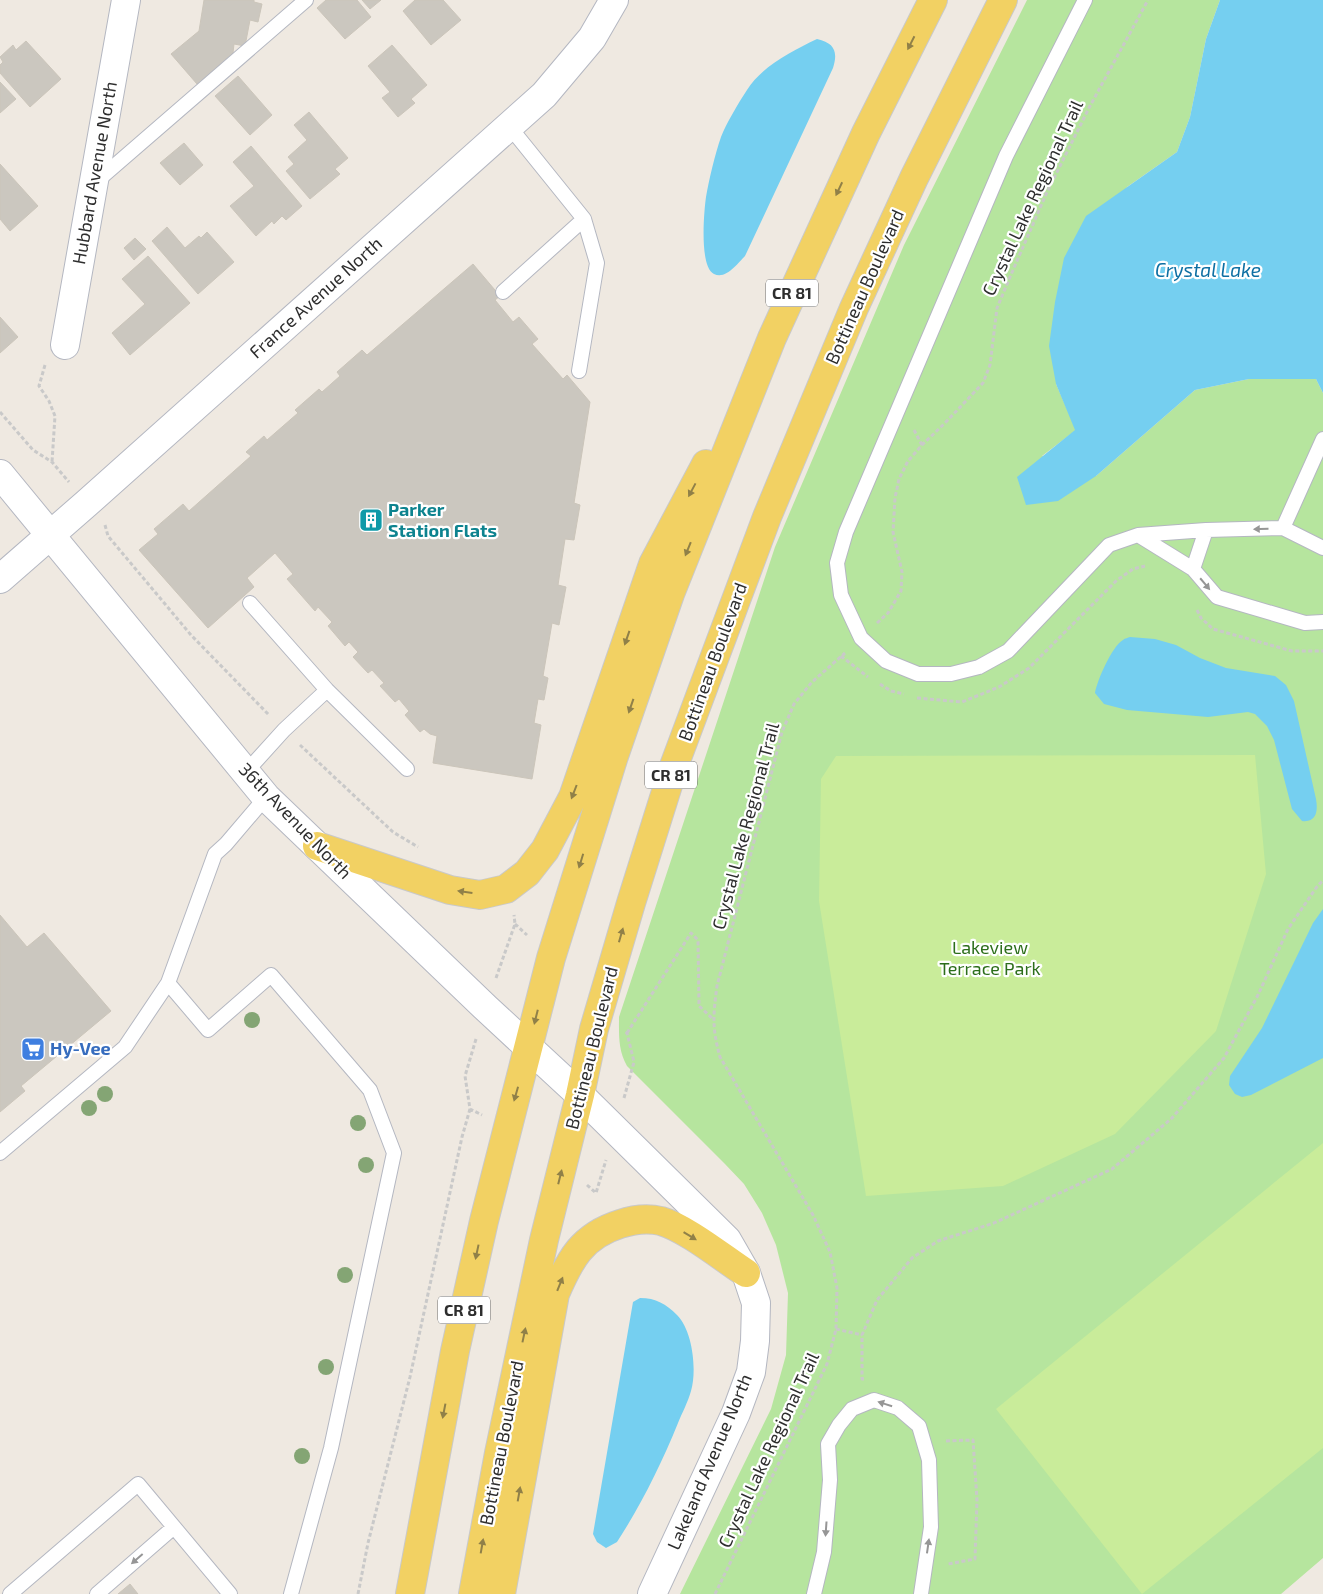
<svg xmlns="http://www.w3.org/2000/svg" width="1323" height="1594" font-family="'Exo 2',sans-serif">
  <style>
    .green { fill: #b6e59e }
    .pitch { fill: #c9ec9a }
    .water { fill: #75cff0 }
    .building { fill: #cbc7bf; stroke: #cbc5ba }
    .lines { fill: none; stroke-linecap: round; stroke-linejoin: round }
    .lane-casing { stroke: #b4b7c1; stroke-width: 16 }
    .street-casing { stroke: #b4b7c1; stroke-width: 30 }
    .secondary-casing { stroke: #b4b7c1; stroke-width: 30 }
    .primary-casing { stroke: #c9c9c9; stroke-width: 30 }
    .path { stroke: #c9c9c9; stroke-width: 3; stroke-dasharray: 4 2.5; stroke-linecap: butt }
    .lane { stroke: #fff; stroke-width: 14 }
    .street { stroke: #fff; stroke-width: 28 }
    .secondary { stroke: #fff; stroke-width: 28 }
    .primary { stroke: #f2d163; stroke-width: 28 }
    .tree { fill: #84a574 }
    .oneway { fill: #908048 }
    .oneway2 { fill: #969696 }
    .labels { text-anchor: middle; stroke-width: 4.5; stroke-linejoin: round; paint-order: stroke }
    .shield { fill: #fff; stroke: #6d6d6d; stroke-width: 1 }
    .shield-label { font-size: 16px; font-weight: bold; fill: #2e2e2e }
    .street-label { font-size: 18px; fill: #2e2e2e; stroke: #fff }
    .culture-label { font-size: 18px; font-weight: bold; fill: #0d838f; stroke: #fff; text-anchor: start }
    .park-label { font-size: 18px; fill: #2c6e1b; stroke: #fff }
    .shop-label { font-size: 18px; font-weight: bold; fill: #366cbe; stroke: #fff; text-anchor: start }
    .water-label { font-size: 19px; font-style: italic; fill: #0d6fa3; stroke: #fff }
  </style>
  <rect width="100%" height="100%" fill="#efe9e1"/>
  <path class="green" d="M1027,0H1220L1206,39L1190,117L1177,152L1127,187L1056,384L1076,430L1042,456L1096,476L1195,390L1249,379H1316L1323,393V1558L1281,1594H680L771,1409L786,1355L788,1293L776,1245L762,1213L744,1184L725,1164L627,1066C618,1050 619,1035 619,1017L775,547L904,245Z"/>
  <path class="pitch" d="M1255,755L1266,874L1216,1031L1115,1134L1003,1186L866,1196L819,901L821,779L836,756Z
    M1323,1143V1448L1142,1594L996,1409Z"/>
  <path class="water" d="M1220,0H1323V393L1316,379H1249L1195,390L1096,476L1058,501L1026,505L1017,477L1075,430L1056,384L1049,346L1055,302L1064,258L1086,216L1177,152L1190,117L1206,39Z
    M817,39C835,43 838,52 833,68L745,256C738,263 726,280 714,274C699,267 704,211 706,197C709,180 715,154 721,137C726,124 739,102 747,90C762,66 792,51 817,39Z
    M1130,637L1155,639L1176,645L1200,658L1226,668L1275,676L1286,685L1294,701L1316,799C1318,810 1317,823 1302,821L1292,809L1274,740L1267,726L1255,714L1248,712L1208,717L1127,710L1104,704L1095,693C1097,681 1112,646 1123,640C1125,638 1128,638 1130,637Z
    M1323,909V1058L1251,1095L1242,1097L1235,1094L1229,1085L1230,1076L1262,1028L1313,923Z
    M640,1298C656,1298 666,1304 677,1315C693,1331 697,1371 691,1391C688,1402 682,1413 678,1423C661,1465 641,1505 617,1542L606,1548L597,1542L593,1534L633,1302Z"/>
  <path class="building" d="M204,0H254V2L262,4L258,22L250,20L245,46L234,44L233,53L197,84L171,54L199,31Z
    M326,0H357L371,17L345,39L317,8Z
    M362,0H381L370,9Z
    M415,0H443L461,20L431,45L403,11Z
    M26,41L61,79L30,107L0,73V65L3,62L0,57L13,45L16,50Z
    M392,45L427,85L411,99L415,103L398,117L382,98L390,92L368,66Z
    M238,76L272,115L250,135L215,96Z
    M0,82L16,99L0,113Z
    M309,112L348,158L335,169L340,174L310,199L286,171L294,164L288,157L307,140L294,125Z
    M184,143L203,165L180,185L160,163Z
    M251,146L302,206L286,220L282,216L274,224L272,221L256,236L230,206L254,186L233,162Z
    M0,164L38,206L10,231L0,219Z
    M167,227L185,248L199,236L201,238L207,232L234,262L198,294L152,241Z
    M135,238L146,249L134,260L124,248Z
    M148,256L190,303L130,355L112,333L145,304L122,279Z
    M473,264L500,296L495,300L513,322L519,317L538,339L532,344L563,379L567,375L590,402L574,503L580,505L574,540L565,539L558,585L566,587L559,625L552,623L543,676L548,678L544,700L538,699L534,723L541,725L532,779L433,763L437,736L430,734L424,729L420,732L405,715L409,711L399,699L395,702L380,686L384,683L372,670L368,673L353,657L358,652L349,642L345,646L328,626L332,622L318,607L315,611L287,579L293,574L275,553L247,578L254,587L208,628L139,550L158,534L154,529L183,504L189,511L251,456L246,452L264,436L267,440L298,413L295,410L319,389L322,392L340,376L337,372L362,350L367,355Z
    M0,317L18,337L0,353Z
    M0,915L27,947L44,933L111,1011L21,1086L25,1091L0,1112Z
    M130,1584L138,1594H118Z"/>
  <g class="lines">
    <g class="lane-casing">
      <path id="lane" d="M1085,0L1006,156L846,532L837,563L841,595L861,638L886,661L918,674H951L979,667L1008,651L1109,545L1138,535L1206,530L1283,528L1323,548
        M97,181L306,0
        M503,292L584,219L509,126
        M579,371L597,263L584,219
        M1283,528L1323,439
        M1138,535L1193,569L1217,597L1305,623L1323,622
        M1193,569L1206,530
        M250,603L327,690L407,769
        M246,772L284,730L327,690
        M168,983L208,1030L271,975L370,1090L394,1153L331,1448L291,1594
        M0,1153L125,1047L168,983L215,854L226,844L266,797
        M10,1594L138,1484L230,1594
        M97,1594L174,1527
        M814,1594L824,1552L830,1480L828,1444L839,1425L852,1409L874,1400L898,1408L919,1426L929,1460L931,1527L921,1594"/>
    </g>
    <g class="street-casing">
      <path id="street" d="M65,345L126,0
        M580,1095L727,1240L746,1273L756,1303L755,1341L751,1372L736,1413L652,1594"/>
    </g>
    <g class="secondary-casing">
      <path id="secondary" d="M0,474L266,797L486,1008L580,1095
        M0,579L87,503L544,95L592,38L614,0"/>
    </g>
    <g class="primary-casing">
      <path id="primary" d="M317,846L450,890L480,895L506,889L527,873L545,850L573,797L653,564L706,464
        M410,1594L455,1351L484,1221L551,958L614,756L670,594L772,338L866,133L933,0
        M473,1594L499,1453L544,1240L580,1095L594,1029L631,903L674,766L767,517L854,308L914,178L1003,0
        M501,1594L555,1294C570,1259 582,1236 620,1224C632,1220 648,1218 661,1221C686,1228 723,1258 746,1273"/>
    </g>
    <path class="path" d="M45,365L39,386L49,401L55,416L52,462
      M0,412L33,450L52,462L69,482
      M914,430L922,445
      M105,525L108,536L191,635L269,715
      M1197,610L1201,618L1213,629L1292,651H1323
      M877,623L888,613L901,591L902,572L893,532L895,498L899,479L908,461L922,445L945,423L983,383L990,365L997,308L1010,277L1047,192L1090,106L1148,0
      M841,656L868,677
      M880,684L891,691L904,694
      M917,698L962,702L999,687L1029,668L1116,581L1133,569L1145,566
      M300,745L393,832L418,847
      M515,924L527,935
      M496,978L515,924L514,915
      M627,1033L691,933L698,940L699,1006L712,1018
      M476,1039L465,1076L470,1109L482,1115
      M624,1098L634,1062L627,1033L624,1031
      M587,1185L596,1193L606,1160
      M836,1329L862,1335
      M864,1379H862V1335L877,1300L912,1258L938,1241L994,1223L1112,1169L1172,1118L1224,1058L1258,995L1288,929L1316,888L1323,880
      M946,1441L973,1440L977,1500L975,1559L948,1564
      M358,1594L368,1543L410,1377L462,1137L470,1109
      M715,1594L827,1364L836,1329L837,1288L830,1252L813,1215L720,1057C712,1028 713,1016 717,986L782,732L794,704L812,682L845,653"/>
    <use href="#lane" class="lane"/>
    <use href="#street" class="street"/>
    <use href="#secondary" class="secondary"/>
    <use href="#primary" class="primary"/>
  </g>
  <g class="tree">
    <circle cx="252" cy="1020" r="8"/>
    <circle cx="105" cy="1094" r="8"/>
    <circle cx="89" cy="1108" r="8"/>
    <circle cx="358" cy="1123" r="8"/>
    <circle cx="366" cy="1165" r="8"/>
    <circle cx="345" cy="1275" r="8"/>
    <circle cx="326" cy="1367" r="8"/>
    <circle cx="302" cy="1456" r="8"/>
  </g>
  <defs><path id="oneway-solid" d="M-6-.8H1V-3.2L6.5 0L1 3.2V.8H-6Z" transform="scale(1.25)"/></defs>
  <g class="oneway">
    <use href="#oneway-solid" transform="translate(911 43) rotate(117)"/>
    <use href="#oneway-solid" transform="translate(839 189) rotate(115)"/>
    <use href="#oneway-solid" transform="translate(692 490) rotate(118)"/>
    <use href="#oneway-solid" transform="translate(688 549) rotate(112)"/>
    <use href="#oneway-solid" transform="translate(627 638) rotate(109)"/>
    <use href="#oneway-solid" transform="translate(631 706) rotate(109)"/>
    <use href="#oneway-solid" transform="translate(574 792) rotate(111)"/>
    <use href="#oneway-solid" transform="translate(581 861) rotate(107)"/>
    <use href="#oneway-solid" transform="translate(465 892) rotate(-172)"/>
    <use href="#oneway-solid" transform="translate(621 935) rotate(-74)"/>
    <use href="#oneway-solid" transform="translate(536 1017) rotate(104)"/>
    <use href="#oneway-solid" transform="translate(516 1094) rotate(106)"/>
    <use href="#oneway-solid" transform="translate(560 1177) rotate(-76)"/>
    <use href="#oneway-solid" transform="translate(690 1236) rotate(31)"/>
    <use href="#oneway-solid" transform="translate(477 1252) rotate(102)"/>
    <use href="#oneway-solid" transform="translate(560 1284) rotate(-68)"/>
    <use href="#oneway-solid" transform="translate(524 1335) rotate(-78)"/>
    <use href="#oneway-solid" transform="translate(444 1411) rotate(101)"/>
    <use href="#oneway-solid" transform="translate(519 1494) rotate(-80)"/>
    <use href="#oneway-solid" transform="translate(482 1546) rotate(-80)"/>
  </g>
  <g class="oneway2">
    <use href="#oneway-solid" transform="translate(1261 529) rotate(179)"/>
    <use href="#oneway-solid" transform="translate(1205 584) rotate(50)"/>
    <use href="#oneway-solid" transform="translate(885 1404) rotate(-162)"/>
    <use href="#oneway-solid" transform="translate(826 1529) rotate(94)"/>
    <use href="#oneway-solid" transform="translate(928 1546) rotate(-82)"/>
    <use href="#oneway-solid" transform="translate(137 1559) rotate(139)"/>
  </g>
  <defs>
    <g id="building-square" transform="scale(1.25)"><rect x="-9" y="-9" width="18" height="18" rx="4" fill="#0f9aa8" stroke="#fff"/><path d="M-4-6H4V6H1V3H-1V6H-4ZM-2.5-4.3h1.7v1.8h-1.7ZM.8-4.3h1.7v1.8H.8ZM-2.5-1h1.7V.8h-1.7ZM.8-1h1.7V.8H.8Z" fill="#fff"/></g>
    <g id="supermarket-square" transform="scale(1.25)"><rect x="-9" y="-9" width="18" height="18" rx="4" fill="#3f7fe0" stroke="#fff"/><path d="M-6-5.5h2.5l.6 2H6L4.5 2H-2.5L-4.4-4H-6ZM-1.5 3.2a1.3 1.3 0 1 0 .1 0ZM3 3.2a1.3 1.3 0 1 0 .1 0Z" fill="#fff"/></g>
  </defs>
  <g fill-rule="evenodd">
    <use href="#building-square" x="371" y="520"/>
    <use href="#supermarket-square" x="33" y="1049"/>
  </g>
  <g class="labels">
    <g class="shield">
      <rect x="766" y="279.5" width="52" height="27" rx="4"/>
      <rect x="645" y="761.5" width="52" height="27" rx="4"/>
      <rect x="438" y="1296.5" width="52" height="27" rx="4"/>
    </g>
    <g class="shield-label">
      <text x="792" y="299">CR 81</text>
      <text x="671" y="781">CR 81</text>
      <text x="464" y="1316">CR 81</text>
    </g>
    <g class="street-label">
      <text transform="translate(95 173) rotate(-80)" y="6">Hubbard Avenue North</text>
      <text transform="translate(1033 198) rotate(-65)" y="6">Crystal Lake Regional Trail</text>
      <text transform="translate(865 287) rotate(-66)" y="6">Bottineau Boulevard</text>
      <text transform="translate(316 298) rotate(-42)" y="6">France Avenue North</text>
      <text transform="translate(713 662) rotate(-70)" y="6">Bottineau Boulevard</text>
      <text transform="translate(295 821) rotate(46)" y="6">36th Avenue North</text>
      <text transform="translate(746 826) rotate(-75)" y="6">Crystal Lake Regional Trail</text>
      <text transform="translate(592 1048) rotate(-76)" y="6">Bottineau Boulevard</text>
      <text transform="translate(502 1443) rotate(-79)" y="6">Bottineau Boulevard</text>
      <text transform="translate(769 1450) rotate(-65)" y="6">Crystal Lake Regional Trail</text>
      <text transform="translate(710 1462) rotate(-67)" y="6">Lakeland Avenue North</text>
    </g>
    <g class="culture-label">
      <text x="388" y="516">Parker<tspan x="388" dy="21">Station Flats</tspan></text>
    </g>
    <g class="park-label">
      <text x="990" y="954">Lakeview<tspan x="990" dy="21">Terrace Park</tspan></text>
    </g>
    <g class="shop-label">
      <text x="50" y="1055">Hy-Vee</text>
    </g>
    <g class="water-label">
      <text x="1208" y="277">Crystal Lake</text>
    </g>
  </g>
</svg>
